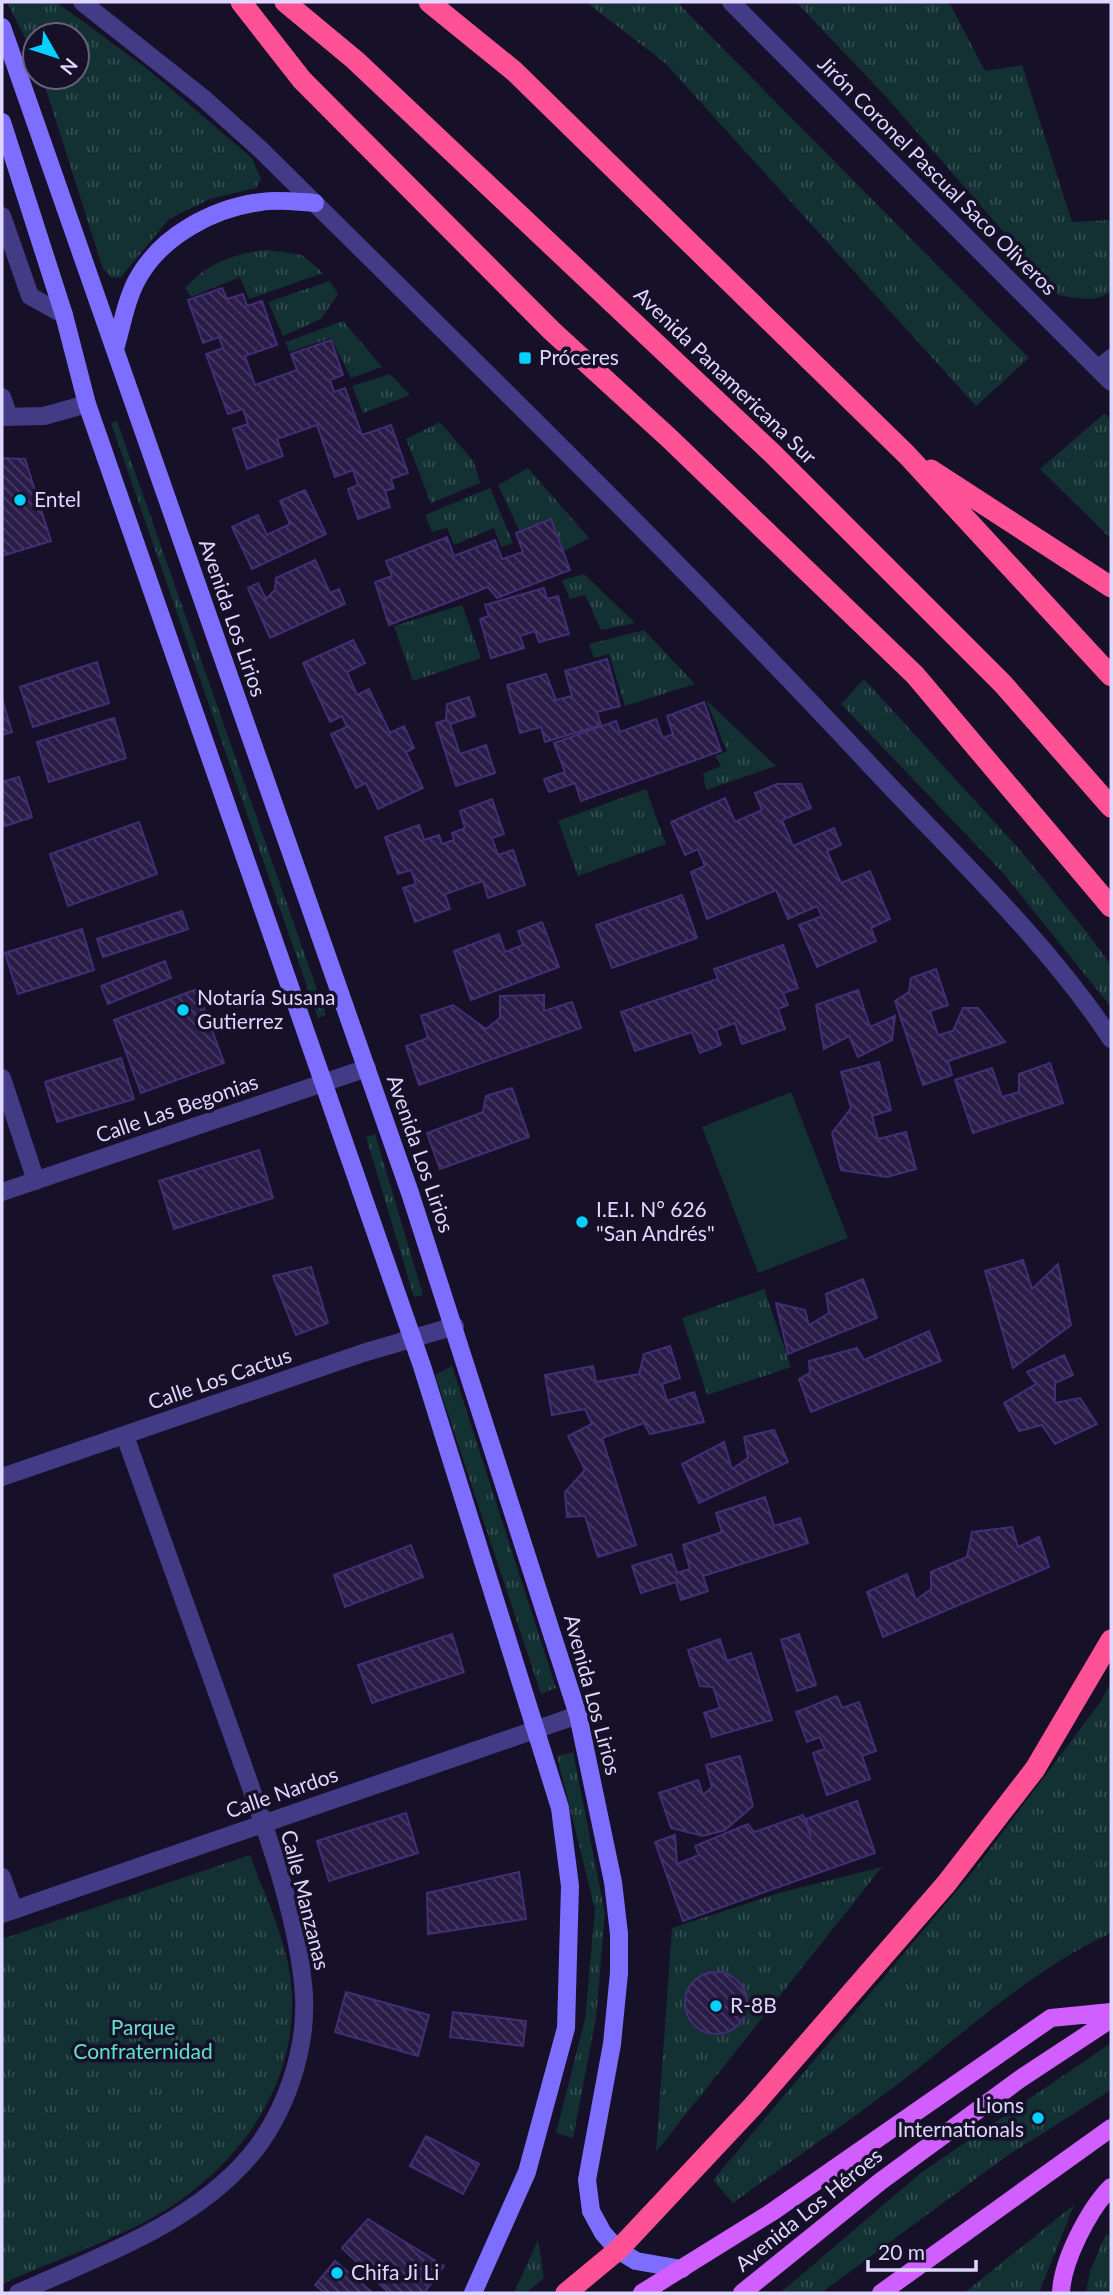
<svg xmlns="http://www.w3.org/2000/svg" width="1113" height="2295" font-family="Lato,sans-serif">
  <style>
    .grass { fill: url(#grass-tufts) }
    .pitch { fill: #133132 }
    .building { fill: url(#building-back-hatch); stroke: #422e75; stroke-width: 2 }
    .lines { fill: none; stroke-linecap: round; stroke-linejoin: round }
    .lane { stroke: #443b87; stroke-width: 18 }
    .street { stroke: #443b87; stroke-width: 18 }
    .secondary { stroke: #7e6eff; stroke-width: 18 }
    .primary { stroke: #d15eff; stroke-width: 18 }
    .highway { stroke: #ff5296; stroke-width: 21 }
    .poi-dot { fill: #03d0ff; stroke: #161028; stroke-width: 2.5 }
    .labels { text-anchor: middle; stroke-width: 7; stroke-linejoin: round; paint-order: stroke }
    .street-label { font-size: 21px; fill: #dfd7ff; stroke: #161028 }
    .poi-label { font-size: 21px; fill: #dfd7ff; stroke: #161028; text-anchor: start }
    .park-label { font-size: 21px; fill: #61e1cc; stroke: #161028 }
  </style>
  <defs>
    <pattern id="grass-tufts" width="24" height="20" patternUnits="userSpaceOnUse" patternTransform="scale(1.75)"><rect width="24" height="20" fill="#133132"/><path d="M3 7l-1-3M5 7V3M7 7l1-3M15 17l-1-3M17 17v-4M19 17l1-3" fill="none" stroke="#354e51"/></pattern>
    <pattern id="building-back-hatch" width="6" height="6" patternUnits="userSpaceOnUse" patternTransform="scale(1.75)"><rect width="6" height="6" fill="#291c49"/><path d="M-1 5l2 2M0 0l6 6M5-1l2 2" fill="none" stroke="#483c64"/></pattern>
  </defs>
  <rect width="100%" height="100%" fill="#161028"/>
  <path class="grass" d="M7,2H56L145,67L252,158L261,179L256,188L210,199L169,219L120,278L111,277L103,269L42,77H77V35H35V58Z
    M586,2H677L1029,358L976,406L665,63Z
    M796,2H949L985,71L1022,65L1072,222L1111,220V291C1096,304 1076,298 1058,295L889,100Z
    M268,250L302,255L323,273L249,299L240,277L191,297L185,288C205,264 238,252 268,250Z
    M330,281L338,294L321,319L283,336L268,302Z
    M343,321L382,367L351,378L331,338L289,352L286,342Z
    M390,374L410,395L363,413L352,386Z
    M1105,413L1111,421V539L1040,469Z
    M117,421L326,1015L318,1018L111,423Z
    M440,422L474,462L480,483L431,503L406,439Z
    M528,468L589,538L562,552L520,532L498,485Z
    M490,488L513,543L501,547L494,528L454,545L447,528L432,532L425,515Z
    M584,574L635,623L601,630L585,595L570,599L562,580Z
    M462,605L481,658L413,681L394,626Z
    M644,630L695,684L625,706L609,654L594,658L589,644Z
    M864,679L1021,851L1089,935L1111,965V1007L1003,873L841,704Z
    M706,700L776,766L706,790L703,774L721,766L715,756L727,751Z
    M646,789L666,844L578,876L558,821Z
    M375,1134L423,1295L414,1297L366,1137Z
    M764,1289L791,1367L707,1395L682,1318Z
    M452,1366L556,1688L541,1694L435,1375Z
    M1111,1682V1933C1033,1969 969,2029 902,2081C847,2123 789,2162 733,2203L713,2180L975,1869L1101,1701Z
    M573,1752L605,1913L596,2018L573,2138L556,2133L585,2019L595,1909L557,1756Z
    M250,1855C264,1894 284,1934 290,1975C305,2083 235,2175 143,2223C98,2246 48,2263 2,2284V1939Z
    M882,1867L656,2152L672,1928L779,1893Z
    M1111,2043V2090L1004,2158L821,2293H780L922,2172Z
    M1074,2205L1039,2293H964Z
    M1106,2234L1111,2237V2293H1086L1090,2271Z
    M538,2240L544,2278L526,2293H514Z"/>
  <path class="pitch" d="M791,1092L848,1238L758,1273L702,1127Z"/>
  <path class="building" d="M222,288L227,299L243,294L247,306L262,301L277,345L245,356L255,385L297,370L291,354L331,340L343,375L330,380L334,392L345,388L362,435L391,425L408,473L391,479L394,488L385,491L390,507L358,519L348,489L358,485L353,470L335,477L317,425L277,439L283,456L247,469L233,429L248,424L243,409L228,414L206,354L223,348L219,337L203,343L188,300Z
    M2,458L25,459L51,541L2,556Z
    M305,490L326,534L252,569L232,527L258,515L267,535L290,524L280,501Z
    M551,519L570,570L497,598L488,587L389,625L375,582L392,576L386,561L447,537L454,556L495,540L502,559L523,552L516,533Z
    M315,560L330,593L339,589L345,604L270,638L248,588L258,583L266,599L275,590L276,578Z
    M544,588L547,599L558,596L569,634L539,642L535,631L520,636L524,648L491,658L480,619L489,616L485,605Z
    M353,640L365,663L347,672L357,695L369,689L390,733L404,726L414,748L406,752L423,788L378,809L366,783L356,788L331,734L347,727L342,716L330,722L303,663Z
    M607,659L620,706L597,712L601,725L545,742L541,727L520,733L507,685L546,674L556,700L572,696L565,671Z
    M97,662L109,703L33,727L20,687Z
    M469,697L475,716L450,724L460,754L486,745L495,773L456,786L436,723L446,720L447,704Z
    M2,699L12,732L2,735Z
    M704,702L721,751L581,801L575,783L549,792L544,779L565,772L554,743L616,721L620,732L656,719L663,738L673,734L667,716Z
    M114,718L126,758L49,782L37,742Z
    M19,777L32,817L2,827V782Z
    M777,784H801L811,808L782,820L793,846L834,828L841,845L827,851L841,883L870,871L890,919L871,928L876,941L817,967L799,925L822,916L817,906L788,919L776,890L707,919L691,872L705,866L698,849L685,855L671,822L725,798L735,822L762,810L755,793Z
    M492,799L504,834L492,838L498,855L513,850L525,885L488,898L483,881L445,894L450,909L415,922L403,888L416,884L411,870L398,874L385,837L419,825L424,840L439,835L442,844L454,840L452,833L465,828L460,811Z
    M139,822L157,874L68,906L50,854Z
    M682,895L697,938L612,968L596,925Z
    M182,911L188,929L103,957L97,939Z
    M542,922L559,967L471,1000L454,951L499,934L505,952L523,945L518,931Z
    M82,929L94,970L18,994L5,953Z
    M783,945L798,988L783,993L788,1005L778,1009L785,1029L742,1044L735,1023L716,1030L721,1045L700,1053L692,1032L635,1051L621,1012L718,979L714,969Z
    M165,961L171,978L108,1004L101,986Z
    M936,969L948,1005L930,1011L938,1035L953,1031L963,1008H978L1005,1042L948,1061L952,1075L923,1085L895,1001L909,992L911,978Z
    M197,989L224,1063L141,1093L114,1020Z
    M858,990L870,1027L895,1016L892,1040L858,1057L849,1036L824,1049L816,1005Z
    M544,995V1011L572,1002L581,1028L419,1085L406,1046L428,1038L421,1016L453,1005L486,1029L500,1018V996Z
    M121,1058L134,1099L57,1122L45,1082Z
    M879,1062L891,1110L872,1116L878,1139L906,1132L916,1169L887,1177L841,1170L832,1133L851,1108L841,1072Z
    M1050,1063L1063,1103L973,1133L955,1080L992,1068L1002,1097L1019,1092V1074Z
    M512,1088L529,1137L440,1169L427,1133L483,1112L486,1096Z
    M259,1150L273,1198L174,1229L159,1181Z
    M1023,1260L1032,1289L1058,1264L1071,1325L1013,1368L985,1271Z
    M311,1267L328,1323L296,1335L273,1276Z
    M863,1279L877,1318L788,1354L776,1303L805,1310L809,1325L829,1313L826,1294Z
    M929,1331L941,1361L811,1412L799,1379L810,1373L809,1361L857,1348L864,1360Z
    M670,1346L680,1378L662,1384L667,1401L694,1392L704,1422L650,1434L644,1423L602,1438L636,1545L598,1557L585,1516L567,1517L565,1492L585,1470L568,1436L592,1424L585,1409L552,1415L545,1375L593,1366L596,1382L639,1374L644,1354Z
    M1064,1355L1073,1375L1055,1383V1403L1080,1398L1097,1424L1055,1444L1042,1425L1019,1431L1004,1403L1036,1384L1027,1372Z
    M774,1430L788,1462L699,1503L682,1464L724,1442L732,1469L748,1458L744,1437Z
    M765,1497L774,1526L800,1518L808,1543L703,1576L708,1591L681,1600L676,1582L641,1593L632,1566L671,1554L677,1573L690,1569L683,1545L722,1532L716,1513Z
    M1012,1527L1018,1547L1039,1537L1049,1567L883,1637L867,1592L907,1574L916,1600L931,1589V1572L967,1557L972,1532Z
    M411,1545L423,1577L345,1607L334,1575Z
    M452,1634L464,1672L372,1703L358,1665Z
    M799,1634L816,1685L797,1691L781,1640Z
    M720,1639L727,1661L751,1653L772,1720L712,1737L704,1713L720,1708L713,1687L700,1686L688,1650Z
    M837,1696L842,1708L859,1702L876,1751L862,1756L870,1779L827,1795L813,1753L825,1749L820,1737L807,1742L796,1712Z
    M740,1756L753,1806L725,1830L703,1836L671,1828L659,1793L698,1780L703,1795L712,1787L706,1765Z
    M857,1801L875,1853L683,1921L655,1842L675,1835L677,1864L699,1855L695,1846L748,1824L754,1832L803,1815L811,1837L806,1819Z
    M406,1813L418,1853L329,1881L317,1841Z
    M519,1872L526,1919L428,1934L427,1893Z
    M685 2003a31 31 0 1 1 62 0a31 31 0 1 1-62 0Z
    M346,1992L429,2015L418,2056L335,2032Z
    M453,2012L526,2021L523,2046L450,2037Z
    M426,2136L479,2164L463,2194L410,2166Z
    M368,2219L444,2266L424,2293H389L342,2248Z
    M335,2261L373,2293H325L315,2285Z"/>
  <g class="lines">
    <path class="lane" d="M2,216L30,296L64,315
      M2,397L9,417"/>
    <path class="street" d="M82,2L202,97L260,149C466,353 673,554 870,765C951,852 1046,940 1111,1039
      M731,2L1111,382
      M1098,369L1111,358
      M2,417L44,416L87,404
      M2,1078L36,1181
      M2,1192L367,1068
      M2,1477L363,1353L455,1326
      M2,1877L14,1910
      M2,1914L578,1715
      M18,2293C97,2257 191,2225 249,2157C285,2115 307,2051 304,1995C298,1911 262,1820 234,1740C198,1639 162,1538 125,1436"/>
    <path class="secondary" d="M2,27L410,1193L578,1715L613,1882L619,1934V1973L612,2044L587,2180L591,2211L603,2233L618,2250L636,2261L682,2269
      M2,122L64,315L87,404L422,1366L560,1808L570,1886L566,2028L527,2172L473,2293
      M115,349C122,326 126,299 138,278C162,235 214,208 261,202C278,199 298,202 315,203"/>
    <path class="primary" d="M642,2293L772,2212L1051,2018L1111,2012
      M742,2293L881,2181L1020,2079L1111,2019
      M881,2293L1111,2128
      M1061,2293C1062,2261 1089,2209 1111,2187"/>
    <path class="highway" d="M241,2L302,80L552,331L670,439L915,675L1111,907
      M285,2L355,60L772,453L1003,684L1111,807
      M429,2L514,71L907,455L1111,676
      M931,470L1111,587
      M566,2293L618,2250L753,2106L946,1884L1035,1769L1111,1640"/>
  </g>
  <g class="poi-dot">
    <rect x="518" y="351" width="14" height="14" rx="3.5"/>
    <circle cx="20" cy="500" r="7"/>
    <circle cx="183" cy="1010" r="7"/>
    <circle cx="582" cy="1222" r="7"/>
    <circle cx="716" cy="2006" r="7"/>
    <circle cx="1038" cy="2118" r="7"/>
    <circle cx="337" cy="2273" r="7"/>
  </g>
  <g class="labels">
    <g class="street-label">
      <text transform="translate(937 176) rotate(45)" y="7">Jirón Coronel Pascual Saco Oliveros</text>
      <text transform="translate(725 376) rotate(44)" y="7">Avenida Panamericana Sur</text>
      <text transform="translate(232 618) rotate(71)" y="7">Avenida Los Lirios</text>
      <text transform="translate(177 1109) rotate(-19)" y="7">Calle Las Begonias</text>
      <text transform="translate(420 1154) rotate(71)" y="7">Avenida Los Lirios</text>
      <text transform="translate(220 1379) rotate(-19)" y="7">Calle Los Cactus</text>
      <text transform="translate(592 1695) rotate(75)" y="7">Avenida Los Lirios</text>
      <text transform="translate(282 1793) rotate(-19)" y="7">Calle Nardos</text>
      <text transform="translate(305 1900) rotate(76)" y="7">Calle Manzanas</text>
      <text transform="translate(809 2210) rotate(-39)" y="7">Avenida Los Héroes</text>
    </g>
    <g class="poi-label">
      <text x="539" y="365">Próceres</text>
      <text x="34" y="507">Entel</text>
      <text x="197" y="1005">Notaría Susana<tspan x="197" dy="24">Gutierrez</tspan></text>
      <text x="596" y="1217">I.E.I. N° 626<tspan x="596" dy="24">"San Andrés"</tspan></text>
      <text x="730" y="2013">R-8B</text>
      <text x="1024" y="2113" text-anchor="end">Lions<tspan x="1024" dy="24">Internationals</tspan></text>
      <text x="351" y="2280">Chifa Ji Li</text>
    </g>
    <g class="park-label">
      <text x="143" y="2035">Parque<tspan x="143" dy="24">Confraternidad</tspan></text>
    </g>
  </g>
  <rect width="1113" height="2295" fill="none" stroke="#dfd7ff" stroke-width="7"/>
  <g transform="translate(56 56) rotate(129)"><circle r="33" fill="#161028" stroke="#66607e" stroke-width="2"/>
  <path d="M0-5L12 26L0 18L-12 26Z" fill="#03d0ff"/>
  <text y="-10" font-size="19" font-weight="bold" text-anchor="middle" fill="#dfd7ff">N</text>
  </g>
  <path d="M868 2260v10h108v-10" fill="none" stroke="#dfd7ff" stroke-width="3.5"/>
  <text x="878" y="2260" font-size="21" fill="#dfd7ff" stroke="#161028" stroke-width="5" paint-order="stroke">20 m</text>
</svg>
